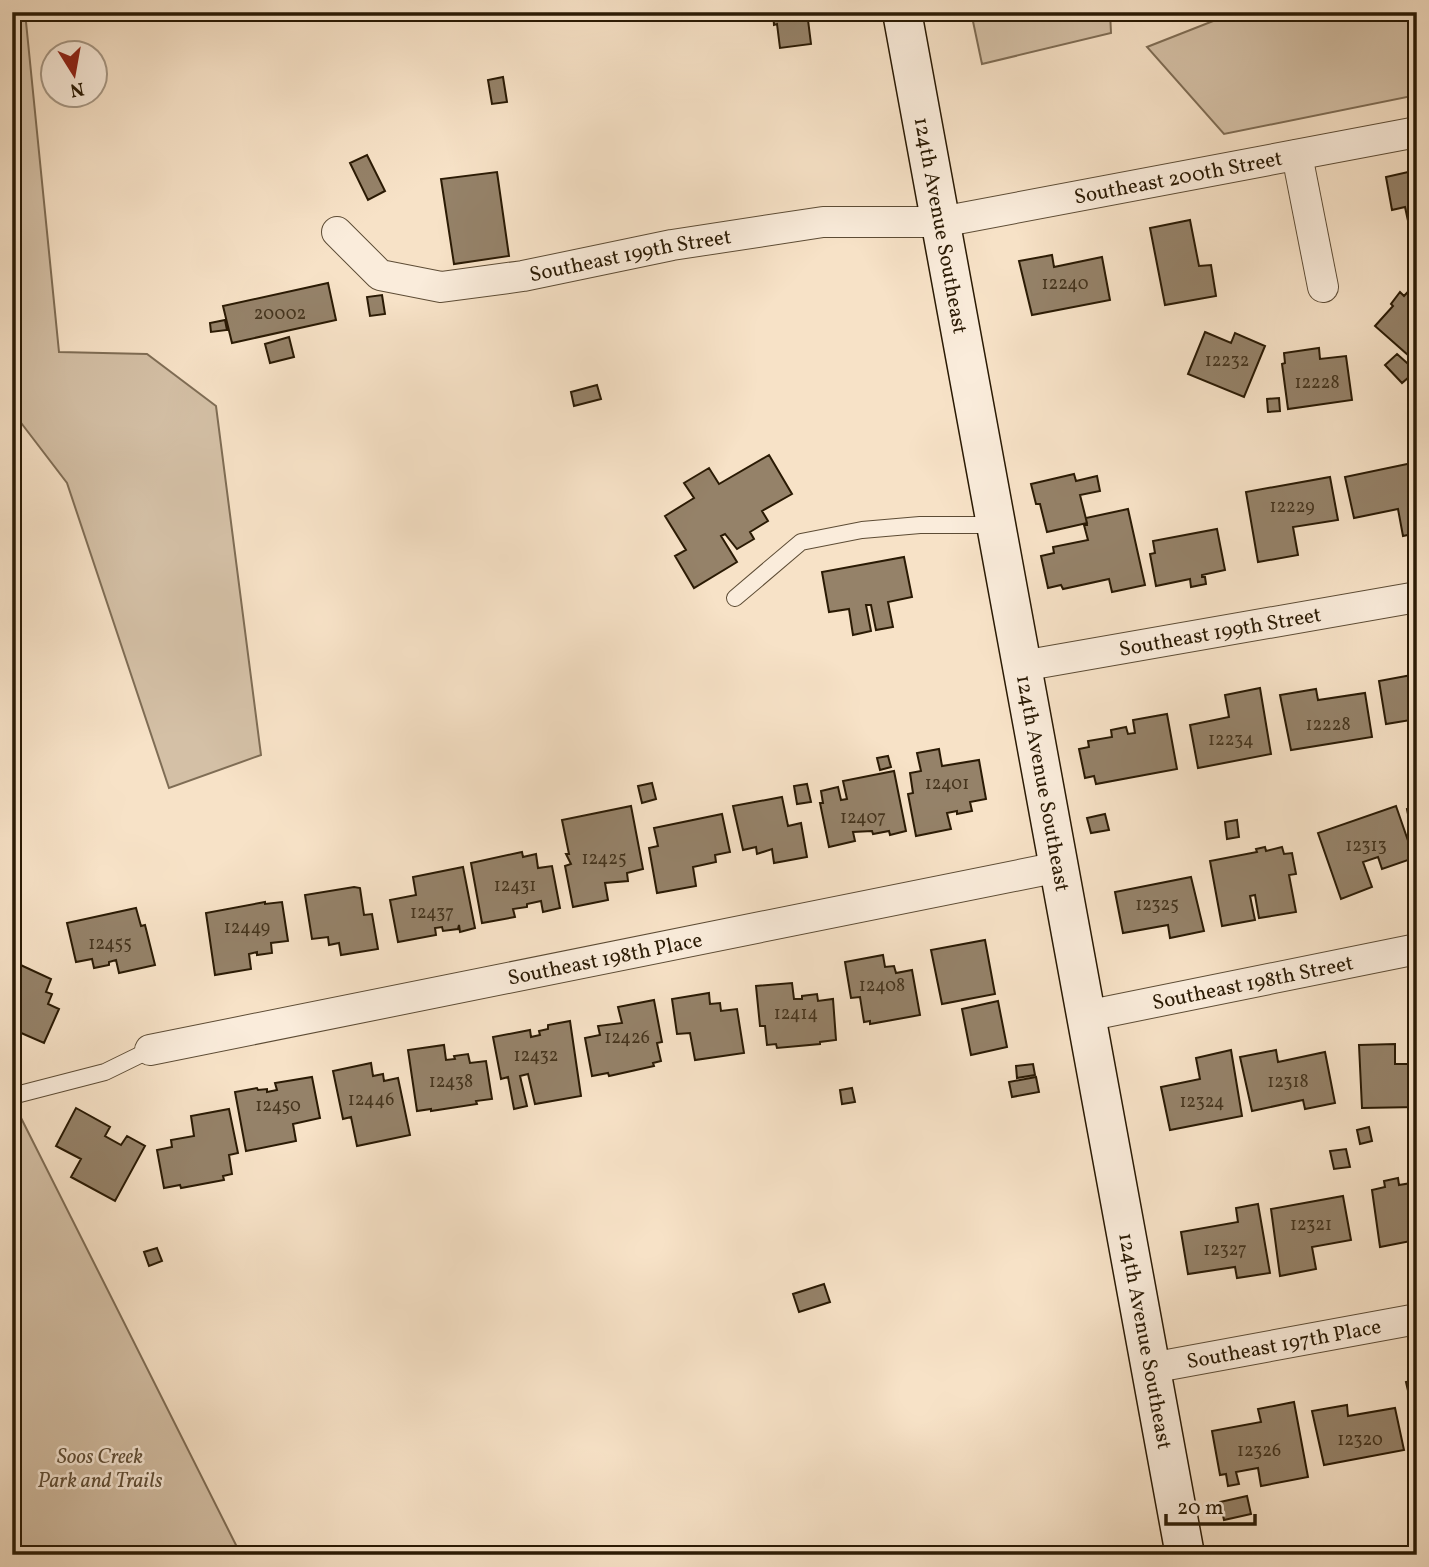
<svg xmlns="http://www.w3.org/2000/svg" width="1429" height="1567" font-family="Vollkorn,serif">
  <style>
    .green { fill: #d4c0a6; stroke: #7f6d55; stroke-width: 2 }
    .building { fill: #958269; stroke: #2a1a04; stroke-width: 2 }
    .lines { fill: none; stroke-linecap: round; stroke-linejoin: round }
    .lane-casing { stroke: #5d4c35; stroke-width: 18 }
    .street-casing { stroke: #5d4c35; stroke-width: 32 }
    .secondary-casing { stroke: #2a1a04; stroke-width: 41 }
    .lane { stroke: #faecdb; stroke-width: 16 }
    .street { stroke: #faecdb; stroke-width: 30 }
    .secondary { stroke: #faecdb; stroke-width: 38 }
    .labels { text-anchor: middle; stroke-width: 5; stroke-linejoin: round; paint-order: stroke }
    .number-label { font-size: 18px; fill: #45341d }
    .street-label { font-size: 21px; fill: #2a1a04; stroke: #faecdb }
    .park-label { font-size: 21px; font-style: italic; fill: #5d4c35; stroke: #faecdb }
  </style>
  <rect width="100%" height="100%" fill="#f7e2c7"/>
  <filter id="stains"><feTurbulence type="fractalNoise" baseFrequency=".00286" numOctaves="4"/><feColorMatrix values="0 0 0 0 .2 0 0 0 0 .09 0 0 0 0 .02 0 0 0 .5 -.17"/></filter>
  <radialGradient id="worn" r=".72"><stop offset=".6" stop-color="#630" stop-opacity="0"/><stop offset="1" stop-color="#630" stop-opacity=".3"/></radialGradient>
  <path class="green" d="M12,12H25L59,352L147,354L216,406L261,755L169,788L67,483L12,411Z
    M971,12H1110L1111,33L982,64Z
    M1236,12H1417V95L1224,134L1147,47Z
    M12,1100L241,1555H12Z"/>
  <path class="building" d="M773,12H807L811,44L780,48L777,24L774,25Z
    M503,77L507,102L492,104L488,80Z
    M367,155L385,191L368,200L350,163Z
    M1417,170V253H1415L1405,207L1392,210L1386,177Z
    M497,172L509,256L454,264L441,179Z
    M1190,220L1199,266L1211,265L1216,296L1165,305L1150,228Z
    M1052,255L1054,267L1102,257L1110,300L1032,315L1019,261Z
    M1417,282V345L1408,355L1375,326L1393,306L1391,304L1400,292L1404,296Z
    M328,283L336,320L232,343L223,306Z
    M382,295L385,314L370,316L367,297Z
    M225,320L227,330L211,332L210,323Z
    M1205,332L1231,343L1235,333L1265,346L1244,397L1188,374Z
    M289,337L294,357L270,363L265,344Z
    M1319,348L1320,359L1346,356L1352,400L1288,409L1282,364L1285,363L1284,353Z
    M1397,354L1416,371L1402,383L1385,365Z
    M597,385L601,399L574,406L571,392Z
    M1279,398L1280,411L1268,412L1267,399Z
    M769,455L792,494L762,511L768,521L750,532L754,539L737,549L725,534L721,536L737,562L694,588L675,556L686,550L665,516L694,498L684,483L709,468L719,484Z
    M1412,463V467L1417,466V533L1403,536L1398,509L1354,518L1345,477Z
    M1074,474L1076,481L1097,476L1100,491L1080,495L1087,523L1047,532L1040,504H1036L1031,484Z
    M1330,477L1338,520L1293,527L1298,555L1258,562L1246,492Z
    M1128,509L1145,585L1112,592L1109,579L1063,589L1061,585L1048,588L1041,556L1054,553L1053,547L1088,540L1084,525H1087L1086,518Z
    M1217,529L1225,570L1202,575V577H1205L1206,584L1191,587L1190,579L1156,586L1150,554L1155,553L1153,541Z
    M904,557L912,597L888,602L893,627L876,630L871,605H866L871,631L853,635L849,609L829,612L822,572Z
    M1417,674V719L1386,724L1379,681Z
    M1260,688L1271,754L1198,768L1190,725L1229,717L1225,695Z
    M1316,689L1318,700L1365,693L1372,737L1291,750L1280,695Z
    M1167,714L1177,769L1096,784L1094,776L1085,778L1079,749L1089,747L1088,741L1112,737L1111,730L1126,727L1128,734L1135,733L1133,720Z
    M939,749L942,766L979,760L986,799L970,802L972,811L957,814V811L947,813L951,829L916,836L908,794L913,793L910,773L921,771L917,753Z
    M888,756L891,767L880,770L877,758Z
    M894,771L906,831L890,835L889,831L873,834L872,831L853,832L855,841L829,847L820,803H823L821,791L838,787L841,800L847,799L843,781Z
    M652,783L656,799L642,803L638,786Z
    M807,784L811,802L797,804L794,786Z
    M782,797L788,826L801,823L807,857L774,863L772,849L757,854L756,847L743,850L733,806Z
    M631,806L643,869L627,873L628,881L605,883L608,900L573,907L565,866L571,864L566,854H569L562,820Z
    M1396,806L1414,858L1382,869L1378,857L1363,862L1372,887L1341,899L1318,833Z
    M1417,807V828L1411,830L1407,809Z
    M722,814L730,852L715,855L716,862L693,867L696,886L657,893L649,848L658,846L654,828Z
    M1105,814L1109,830L1091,833L1087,818Z
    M1237,820L1239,837L1227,839L1225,822Z
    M1265,847L1266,851L1282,847L1284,854L1292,853L1296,874L1289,875L1296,912L1259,918L1255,895L1250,896L1255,920L1222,926L1210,861L1257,852L1256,849Z
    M522,852L523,857L536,854L538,868L552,866L560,908L543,912L541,901L527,904V907L513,909L515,917L482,923L471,863Z
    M463,867L475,928L460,932L459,925L458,929L443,931L442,927L435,928L436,935L398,942L390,900L416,895L413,877Z
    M1191,877L1204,931L1170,938L1168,925L1123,933L1115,892Z
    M354,887L360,888L364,915L372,914L378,949L341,955L339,943L329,945L328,937L312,939L305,895Z
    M265,902V904L282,902L288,941L271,943L272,953L257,955V952L249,954L251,969L215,975L206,913Z
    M136,908L141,926L145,925L155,965L119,973L116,960L109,962V965L94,968L92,959L76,962L67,923Z
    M985,940L995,994L942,1004L931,950Z
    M883,955L885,967L894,966L896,973L912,970L920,1015L870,1024V1021L864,1022L860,997L851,998L845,962Z
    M12,961L51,979L46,992L52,994L48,1004L59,1009L44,1043L12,1029Z
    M792,983L794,999H802V996L817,994L818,1001L833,999L836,1040L820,1042V1044L777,1048L776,1044L767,1045L765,1026H760L756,986Z
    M709,993L710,1004L720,1003L721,1011L737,1009L744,1053L695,1060L690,1033L677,1034L672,999Z
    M654,1000L662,1042L657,1043L661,1061L653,1063L654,1066L609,1076L608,1073L592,1076L585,1038L600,1035L598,1026L622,1023L618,1007Z
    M998,1001L1007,1047L971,1055L962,1009Z
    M570,1021L581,1096L535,1104L528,1074L520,1076L527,1106L514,1109L508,1077L501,1079L493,1037L530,1030L531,1037L540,1035L539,1031L548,1029V1025Z
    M1395,1044V1064H1409V1051L1417,1050V1107L1362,1108L1359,1045Z
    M444,1045L446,1060L455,1059L454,1056L468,1054L470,1063L486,1061L492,1099L476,1101L477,1104L431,1111V1109L417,1111L408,1050Z
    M1231,1050L1242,1116L1170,1130L1161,1087L1200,1079L1196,1058Z
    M1276,1050L1278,1062L1325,1052L1335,1103L1305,1109L1303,1100L1252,1111L1240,1057Z
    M371,1063L373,1076L383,1074L384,1081L398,1078L410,1135L357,1146L351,1117L343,1119L333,1071Z
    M1033,1064L1035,1075L1017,1078L1016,1066Z
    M312,1077L320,1118L293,1124L296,1141L246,1151L235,1092L257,1088L258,1090L267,1089V1092L277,1090L275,1083Z
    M1036,1077L1039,1092L1012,1097L1009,1082Z
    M852,1088L855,1102L842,1104L840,1090Z
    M76,1108L110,1127L105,1136L121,1145L127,1136L145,1146L115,1201L71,1177L81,1159L56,1146Z
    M229,1109L238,1153L229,1155L232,1174L223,1176L224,1180L181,1188L180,1185L164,1188L157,1150L172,1147L171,1140L194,1136L191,1116Z
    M1369,1127L1372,1141L1360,1144L1357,1130Z
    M1346,1149L1350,1167L1334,1169L1330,1151Z
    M1398,1178L1399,1185L1417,1182V1227H1414L1416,1240L1380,1247L1372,1190L1385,1187L1384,1181Z
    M1343,1196L1351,1240L1312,1247L1316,1269L1280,1276L1271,1209Z
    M1258,1204L1270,1273L1237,1278L1235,1267L1188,1274L1181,1232L1238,1222L1236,1208Z
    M157,1248L162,1261L149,1266L144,1252Z
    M824,1284L830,1302L799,1312L793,1294Z
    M1417,1380V1430L1406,1382Z
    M1294,1402L1308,1477L1261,1486L1258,1468L1236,1472L1239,1484L1228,1486L1226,1474L1220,1475L1212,1431L1261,1422L1258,1409Z
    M1347,1405L1348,1416L1395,1408L1404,1450L1324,1465L1312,1411Z
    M1247,1496L1251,1514L1224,1520L1220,1502Z"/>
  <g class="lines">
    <g class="lane-casing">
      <path id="lane" d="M735,598L801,542L862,530L920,525H996
        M12,1096L105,1072L150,1050"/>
    </g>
    <g class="street-casing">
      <g id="street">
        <path d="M1297,155L1323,287"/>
        <path id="s1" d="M337,232L380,275L441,287L523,276L672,245L823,222H941L1417,132"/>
        <path id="s2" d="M1022,666L1417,597"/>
        <path id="s3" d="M1086,1016L1417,949"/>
        <path id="s4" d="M150,1050L1059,867"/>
        <path id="s5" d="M1151,1368L1417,1319"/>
      </g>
    </g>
    <g class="secondary-casing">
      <g id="secondary">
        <path id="s6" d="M902,12L1185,1555"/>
      </g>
    </g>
    <use href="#lane" class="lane"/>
    <use href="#street" class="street"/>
    <use href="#secondary" class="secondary"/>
  </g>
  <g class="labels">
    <g class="number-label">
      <text x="1065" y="289">12240</text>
      <text x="280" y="319">20002</text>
      <text x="1227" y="366">12232</text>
      <text x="1317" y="388">12228</text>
      <text x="1292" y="512">12229</text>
      <text x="1328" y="730">12228</text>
      <text x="1231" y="745">12234</text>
      <text x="947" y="789">12401</text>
      <text x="863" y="823">12407</text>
      <text x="1366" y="851">12313</text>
      <text x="604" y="864">12425</text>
      <text x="515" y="891">12431</text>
      <text x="1157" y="910">12325</text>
      <text x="432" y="918">12437</text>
      <text x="247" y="933">12449</text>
      <text x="110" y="949">12455</text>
      <text x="882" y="991">12408</text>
      <text x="796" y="1019">12414</text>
      <text x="627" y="1043">12426</text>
      <text x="536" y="1061">12432</text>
      <text x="451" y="1087">12438</text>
      <text x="1288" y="1087">12318</text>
      <text x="371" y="1105">12446</text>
      <text x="1202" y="1107">12324</text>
      <text x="278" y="1111">12450</text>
      <text x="1311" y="1230">12321</text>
      <text x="1225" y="1255">12327</text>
      <text x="1360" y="1445">12320</text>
      <text x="1259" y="1456">12326</text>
    </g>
    <g class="street-label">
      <text dy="7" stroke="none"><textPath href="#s1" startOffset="870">Southeast 200th Street</textPath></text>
      <text dy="7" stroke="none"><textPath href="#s6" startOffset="217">124th Avenue Southeast</textPath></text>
      <text dy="7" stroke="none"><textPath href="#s1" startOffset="315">Southeast 199th Street</textPath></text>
      <text dy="7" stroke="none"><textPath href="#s2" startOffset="201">Southeast 199th Street</textPath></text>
      <text dy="7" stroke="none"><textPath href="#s6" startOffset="784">124th Avenue Southeast</textPath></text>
      <text dy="7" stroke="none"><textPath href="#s4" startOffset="464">Southeast 198th Place</textPath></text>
      <text dy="7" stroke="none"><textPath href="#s3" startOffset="170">Southeast 198th Street</textPath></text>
      <text dy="7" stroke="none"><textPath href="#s6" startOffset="1351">124th Avenue Southeast</textPath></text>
      <text dy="7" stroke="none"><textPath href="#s5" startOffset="135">Southeast 197th Place</textPath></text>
    </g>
    <g class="park-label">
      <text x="100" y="1463">Soos Creek<tspan x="100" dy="24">Park and Trails</tspan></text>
    </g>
  </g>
  <rect width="1429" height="1567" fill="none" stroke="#f7e2c7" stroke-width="42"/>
  <rect x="14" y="14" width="1401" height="1539" fill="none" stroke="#2a1a04" stroke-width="3.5"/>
  <rect x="21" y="21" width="1387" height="1525" fill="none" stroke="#2a1a04" stroke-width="2"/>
  <g transform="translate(74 74) rotate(169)"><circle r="33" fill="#faecdb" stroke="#a79885" stroke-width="2"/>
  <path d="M0-5L12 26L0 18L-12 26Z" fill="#8f2418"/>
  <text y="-10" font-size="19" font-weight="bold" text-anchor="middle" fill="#2a1a04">N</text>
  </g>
  <path d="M1166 1514v10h89v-10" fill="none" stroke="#2a1a04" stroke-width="3.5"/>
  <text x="1177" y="1514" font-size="21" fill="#2a1a04" stroke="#faecdb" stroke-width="5" paint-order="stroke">20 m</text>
  <rect width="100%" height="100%" filter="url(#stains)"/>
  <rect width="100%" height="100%" fill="url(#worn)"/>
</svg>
